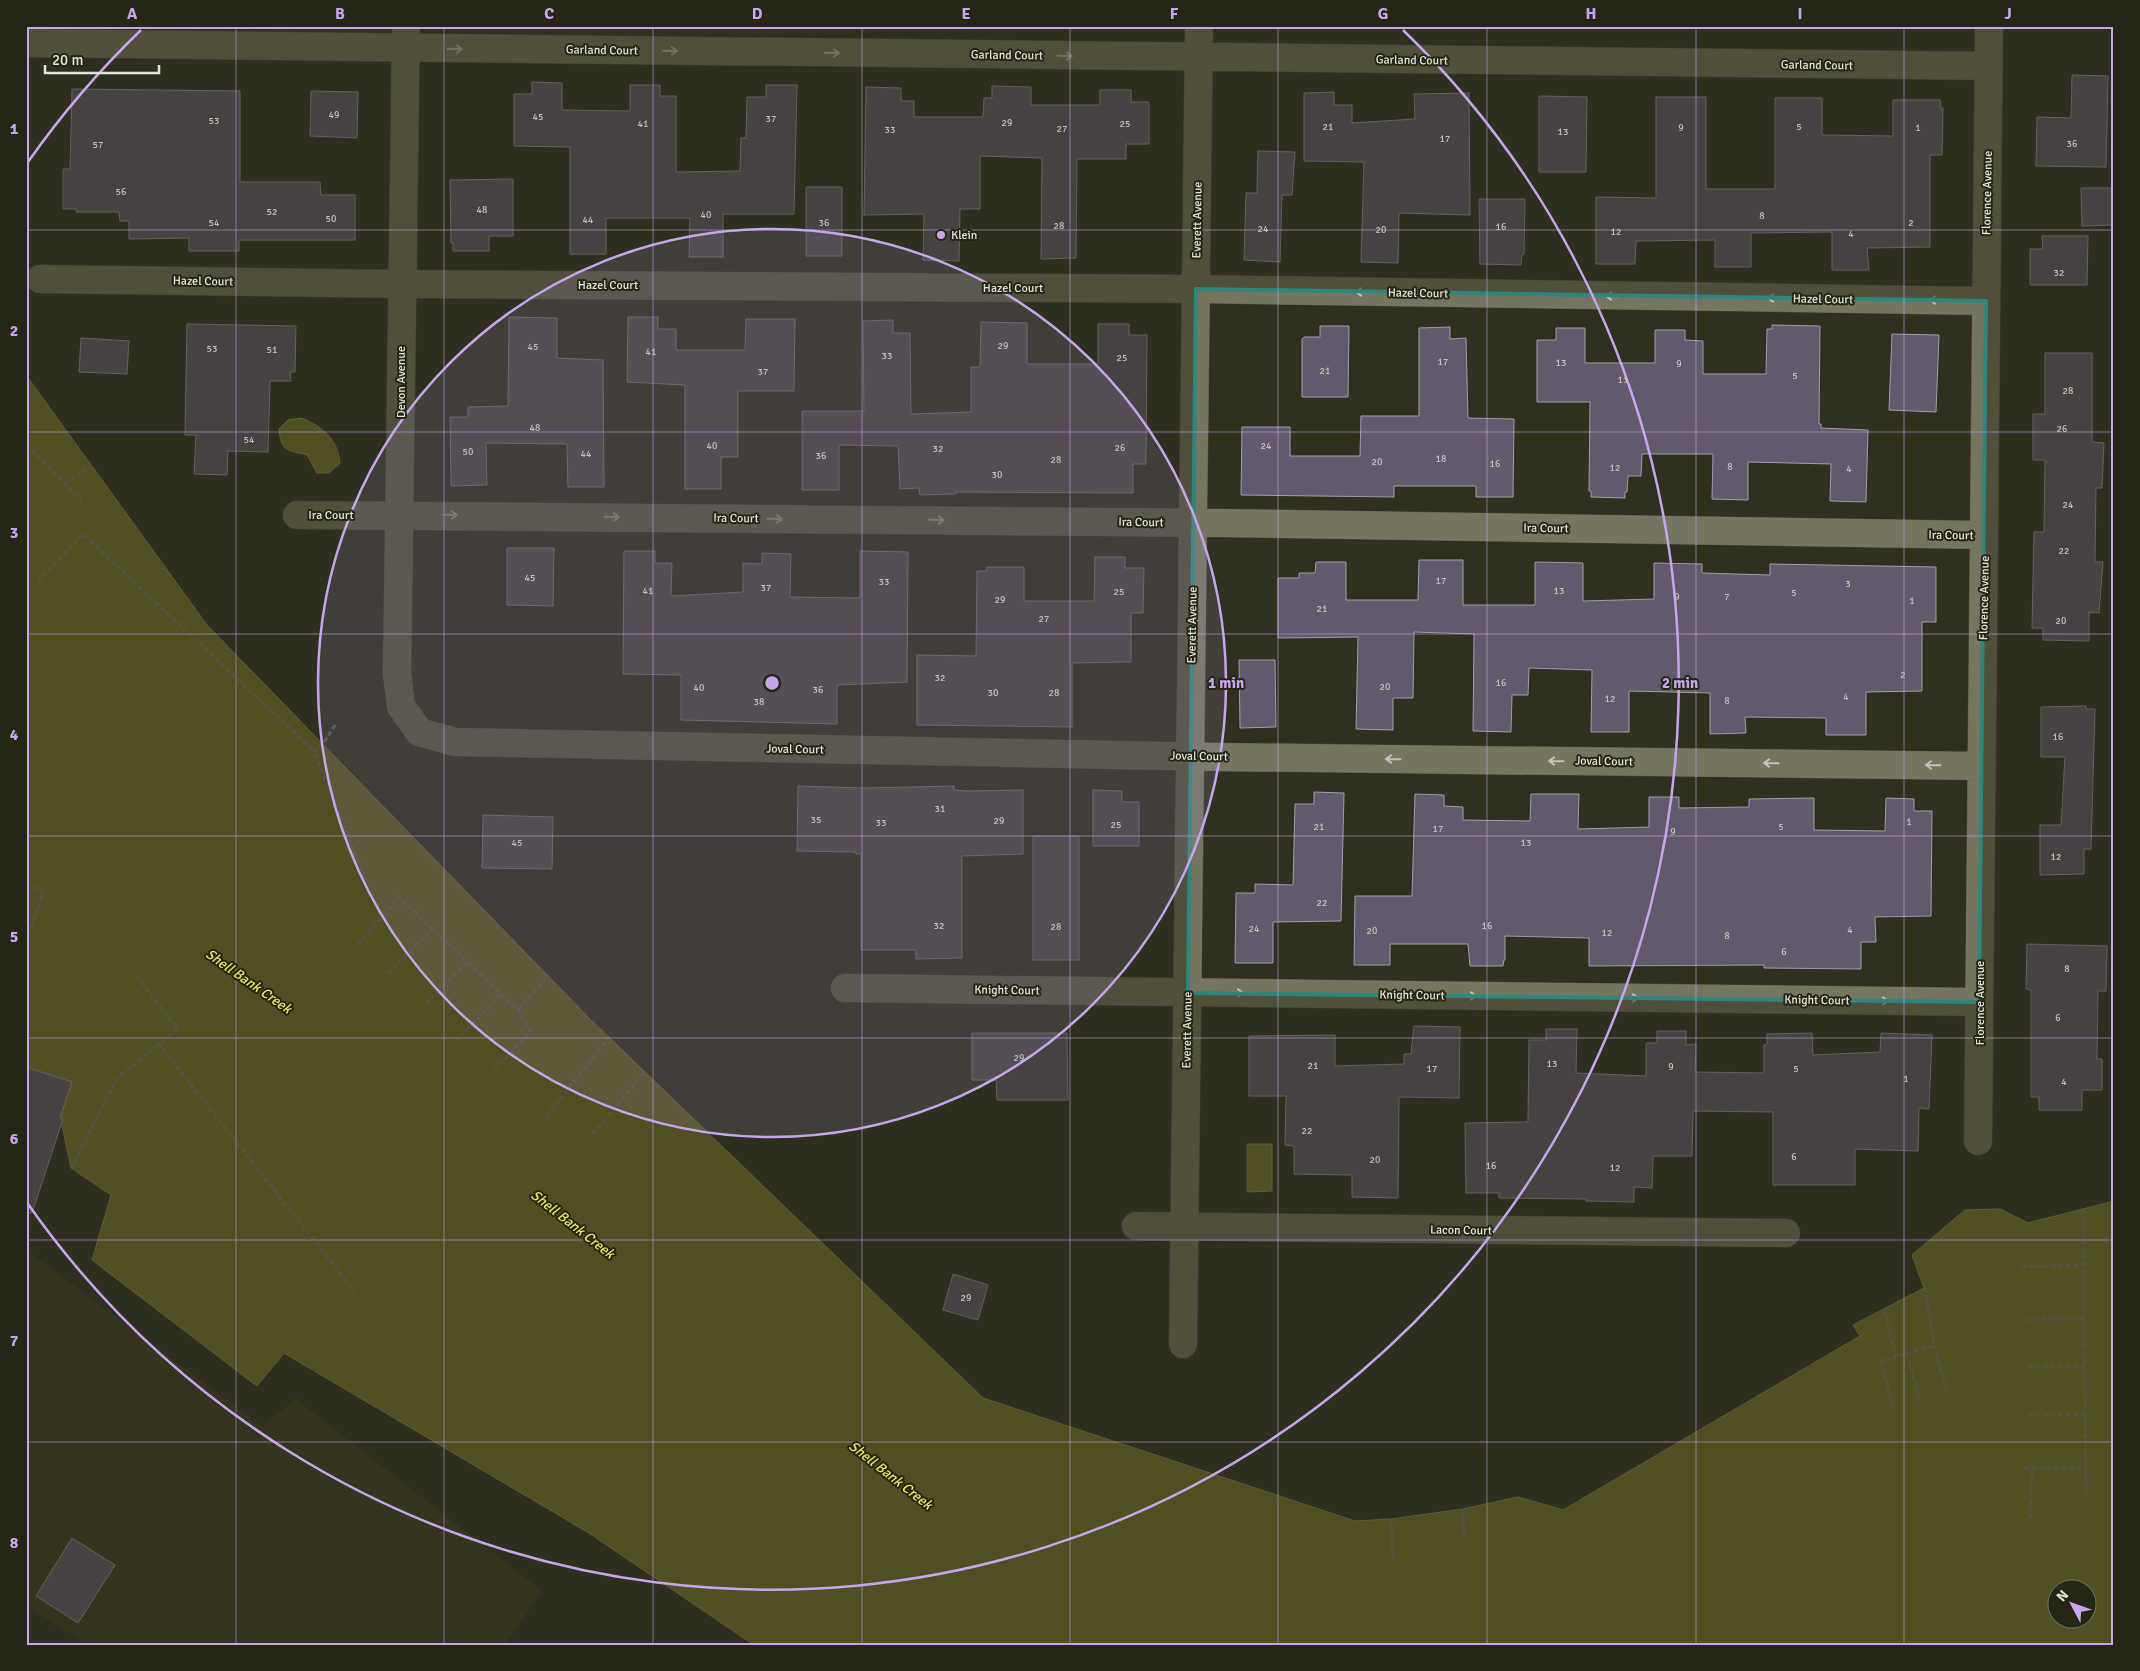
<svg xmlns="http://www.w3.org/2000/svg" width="2140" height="1671" font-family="Signika,sans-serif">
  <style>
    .built { fill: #3a3a21 }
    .water { fill: #757526; stroke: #96965c; fill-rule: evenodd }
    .building { fill: #625a6c; stroke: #a39bae }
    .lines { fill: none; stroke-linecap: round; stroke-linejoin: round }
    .street-casing { stroke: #4d4d3e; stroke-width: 29 }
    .path { stroke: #7d7d6f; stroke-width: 3; stroke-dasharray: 5 2.5; stroke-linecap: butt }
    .street { stroke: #757561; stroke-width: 28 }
    .oneway { stroke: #c2c3b5 }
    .marked { fill: none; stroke: #2f867e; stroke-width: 4; stroke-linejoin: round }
    .grid { fill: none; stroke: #c8a6ef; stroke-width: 1; stroke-opacity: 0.55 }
    .ring { fill: none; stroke: #c8a6ef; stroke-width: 2.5 }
    .poi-dot { fill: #c8a6ef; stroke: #262615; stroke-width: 2 }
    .labels { text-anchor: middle; stroke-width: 4; stroke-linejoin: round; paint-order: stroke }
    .number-label { font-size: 10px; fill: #c3c2be }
    .street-label { font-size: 12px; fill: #e3e4d9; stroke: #262615 }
    .poi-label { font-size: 12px; fill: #e3e4d9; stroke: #262615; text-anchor: start }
    .water-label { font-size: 14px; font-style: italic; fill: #eae962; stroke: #262615 }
    .centre { fill: #c8a6ef; stroke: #262615; stroke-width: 2.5 }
    .ring-label { font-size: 15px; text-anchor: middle; font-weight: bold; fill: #c8a6ef; stroke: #262615; stroke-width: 4; stroke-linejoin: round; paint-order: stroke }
    .neatline { fill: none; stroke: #c8a6ef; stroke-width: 2 }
    .grid-label { font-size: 16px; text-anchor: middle; font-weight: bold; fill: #c8a6ef }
  </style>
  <rect width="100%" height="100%" fill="#30301f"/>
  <path class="built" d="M26,1250L262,1426L296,1399L542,1591L505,1645H87L26,1605Z"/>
  <path class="water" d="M26,375L207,625L589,1018L983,1398L1355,1521L1391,1519L1463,1509L1518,1497L1563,1510L1860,1336L1853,1325L1924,1288L1912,1255L1965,1210L2000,1209L2028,1223L2114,1201V1645H754L589,1533L284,1353L257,1386L92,1260L111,1195L71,1168L58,1106L26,1090ZM2058,1588H2088V1618H2058Z
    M301,418C322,426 338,439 340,463L329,473H317L307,455C287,450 281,452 279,429L288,420Z
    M1247,1144H1272V1191L1247,1192Z"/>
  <path class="building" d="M2072,75L2108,76L2106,167L2036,166L2037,117L2071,118Z
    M532,82L562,83V110L630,111V85H660V96H676V172L740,171L741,138H746L747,97H766V85H797L794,214H723V257H689L690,218H606V254H570V147L514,146V94H532Z
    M992,86L1031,87V105H1100V90H1131V102H1149V144H1126V159H1077L1076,258L1041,259L1042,158L980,156V209H960L959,261L923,260L924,214L864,215L866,87L901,88V101H914V117H983L984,98H992Z
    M72,89L240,91V182H320L321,195H355V240H239V251H189V238L129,239V221H120L119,212H76L77,209H63V169H70Z
    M311,91L358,92L357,138L310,136Z
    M1334,92V105H1352V123L1415,119L1414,94L1469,93L1470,215L1399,213L1398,263L1361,262L1364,162L1304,161V93Z
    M1539,96L1587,97L1586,172H1539Z
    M1656,97H1706V189H1775V98H1822V135L1893,136V100H1940L1941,108H1943L1942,155H1930V247L1867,248L1869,270H1832V232L1751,233V267H1715V240L1636,241L1635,264H1596V197L1656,198Z
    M1258,151L1295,152L1292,195H1282L1280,262L1244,260L1246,193H1257Z
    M513,179V236H489V251H453V243H451L450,180Z
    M806,187H842V256H806Z
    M2081,188H2114V225L2082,226Z
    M1479,199H1525L1524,254L1522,255L1521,265L1480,264Z
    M2042,236H2088L2087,285H2030V249H2043Z
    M509,317L557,318V358L603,360L604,487H568L567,444L486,443L487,485L451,486L450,417H468V407L508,406Z
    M628,317H658V329H676V350H745L746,319H795L794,391H738V457H721V489H685V385L627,382Z
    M893,320V333H910L911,414L971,412V367H980L981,322L1027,323V364H1098V324H1129V335H1147L1146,464H1133V493L956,492V494L920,495L919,488L900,489L898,446L839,445V490H802V411H864L863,321Z
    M187,324L296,326L295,372H290L291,381H270L268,452L228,451L227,475L194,474L196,435H185Z
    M1772,325L1820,326L1819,424H1821V428L1868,430L1866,502L1830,501L1831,464L1748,462V500L1712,499L1713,454H1642L1641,476H1628L1627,492H1625V498L1591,497V491H1589L1590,402H1537V340H1556V328H1585V363H1655V330H1685V340L1703,341V374H1766L1767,329H1772Z
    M1320,326H1349L1348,397H1302V339L1304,337H1320Z
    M1450,327V339L1466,338L1468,418L1514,419L1513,497H1476V486H1394V497L1241,495L1242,427H1290V456H1360L1361,416H1419V328Z
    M1892,334L1939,335L1936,412L1889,410Z
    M81,338L129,341L127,374L79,372Z
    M2045,353H2092V442L2104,443L2102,488H2096L2095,562H2103L2099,613L2089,612V641L2043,640V628H2032L2034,532H2044L2045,460H2033V414H2045Z
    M507,548H554L553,606L507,605Z
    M624,551H655V563H672L671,596L743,592V563L762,564V553L791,554L790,597L860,598V551L908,552L907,682L837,685V724L681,720V675L623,674Z
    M1095,557H1125V568H1144L1143,613H1131V662L1072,663V727L917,725V655L976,656L977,571H987V567H1024V601H1094Z
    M1419,560H1463V605H1535V562L1583,563V601L1654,599V563L1702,564V573L1770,575V564L1936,567V622H1922V691L1866,692V735H1826V718L1745,717L1746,733L1710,734V693L1629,691V732H1591L1592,670L1529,668L1528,695H1512L1511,732L1473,731L1474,634L1414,632L1413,698H1393V730L1356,729L1358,637L1278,638V578H1299V573H1315L1316,562H1346V600H1418Z
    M1239,660H1275L1276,727L1240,728Z
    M2086,706V709H2095L2091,849H2084V874L2040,875V825H2061L2065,757H2041V707Z
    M798,786L865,788L954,786V790L967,791L1023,790V854L962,856V958L916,959V950H861V854H856V852L797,851Z
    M1093,790L1122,791V802H1139V846H1093Z
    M1314,792L1344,793L1341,921L1273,922V963H1235L1236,893H1255V884L1293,885L1295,804H1314Z
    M1415,794L1444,795V806L1463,807V820L1530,821L1531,794H1579L1578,829L1649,827V797H1679V808L1749,807V799L1814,798V830L1885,831L1886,798L1914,799V811H1932L1931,916L1875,917L1876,942H1861V969L1764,968V965L1589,966V938L1505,936V960H1504L1503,966H1470L1468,944H1390V965H1354L1355,896H1412Z
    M483,815L553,817L552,869L482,868Z
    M1033,836H1079V960H1033Z
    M2027,944L2107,946L2106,991H2098L2097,1059H2102V1090H2082V1110H2039V1097H2031V990L2026,989Z
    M1414,1026L1460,1027L1459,1098L1399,1097L1398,1198L1352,1197V1175L1294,1174V1146L1285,1145L1286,1096H1249V1036L1335,1035V1066L1404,1064V1054H1411Z
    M1546,1029H1577L1576,1073L1646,1076V1043H1657V1031H1686V1045L1696,1044L1695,1072L1764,1073V1045L1767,1044V1034L1812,1033L1813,1055L1880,1052L1881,1033L1932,1035L1929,1109L1919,1108L1918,1151L1855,1149V1185H1773V1112L1693,1111L1692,1156H1653L1652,1188L1634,1187V1202L1586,1201V1199L1499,1198V1193H1466L1465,1123L1528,1122L1529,1040H1546Z
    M972,1033H1067L1068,1100H997L996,1080H972Z
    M26,1067L72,1082L60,1118L63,1119L32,1213L26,1212Z
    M953,1274L988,1285L978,1320L943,1310Z
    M72,1538L115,1565L78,1623L36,1596Z"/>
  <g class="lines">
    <g class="street-casing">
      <path id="street" d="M406,26L397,674L401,706L419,732L455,742L1218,757L1982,766
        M26,43L1989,66
        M40,279L402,284L1196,289L1986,301
        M297,515L1221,523L1984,535
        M845,988L1979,1002
        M1978,1141L1989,26
        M1136,1226L1786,1233
        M1183,1344L1199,26"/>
    </g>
    <path class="path" d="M26,445L83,503
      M64,484L92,466
      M38,582L83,534L314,751
      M335,725L323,744L314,751L365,878
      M26,883L43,892L26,943
      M358,944L399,897L518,1010L531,1032L492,1072
      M388,973L432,929
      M136,976L178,1029L159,1044L355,1292
      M426,1004L467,962
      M518,1010L549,976
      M455,1041L501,994
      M546,1117L609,1037
      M593,1134L645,1071
      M71,1168L118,1077L159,1044
      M2083,1209L2086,1495
      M2021,1267L2084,1265
      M1884,1310L1896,1356
      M2026,1320L2084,1318
      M1934,1345L1947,1392
      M1907,1353L1920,1400
      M2028,1366H2085
      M1893,1408L1881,1361L1934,1345L1925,1288
      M2028,1415H2085
      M2024,1468H2086
      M1463,1509L1464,1540
      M1391,1519L1393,1560
      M2030,1519L2032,1468"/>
    <use href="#street" class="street"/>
  </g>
  <defs><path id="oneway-shaft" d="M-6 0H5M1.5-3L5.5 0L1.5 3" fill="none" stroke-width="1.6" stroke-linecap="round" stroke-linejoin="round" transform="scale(1.25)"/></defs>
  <g class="oneway">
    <use href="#oneway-shaft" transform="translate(455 49) rotate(1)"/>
    <use href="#oneway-shaft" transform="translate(670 51) rotate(1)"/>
    <use href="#oneway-shaft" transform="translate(832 53) rotate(1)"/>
    <use href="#oneway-shaft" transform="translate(1065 56) rotate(1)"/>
    <use href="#oneway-shaft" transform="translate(1363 292) rotate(-179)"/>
    <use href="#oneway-shaft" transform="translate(1613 296) rotate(-179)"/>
    <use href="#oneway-shaft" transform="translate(1775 298) rotate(-179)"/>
    <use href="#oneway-shaft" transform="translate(1937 300) rotate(-179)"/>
    <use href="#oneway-shaft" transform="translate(450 515) rotate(1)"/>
    <use href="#oneway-shaft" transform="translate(612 517) rotate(1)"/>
    <use href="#oneway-shaft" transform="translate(775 519) rotate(1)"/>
    <use href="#oneway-shaft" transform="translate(937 520) rotate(1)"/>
    <use href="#oneway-shaft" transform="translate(1393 759) rotate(-179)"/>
    <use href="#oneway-shaft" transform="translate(1556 761) rotate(-179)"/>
    <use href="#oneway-shaft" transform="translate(1771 763) rotate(-179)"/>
    <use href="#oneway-shaft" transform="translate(1933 765) rotate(-179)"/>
    <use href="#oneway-shaft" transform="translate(1236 993) rotate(1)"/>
    <use href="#oneway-shaft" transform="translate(1469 996) rotate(1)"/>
    <use href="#oneway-shaft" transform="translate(1631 998) rotate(1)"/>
    <use href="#oneway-shaft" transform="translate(1881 1001) rotate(1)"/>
  </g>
  <path d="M0 0H2140V1671H0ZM1196,289L1986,301L1979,1002L1188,993Z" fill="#30301f" fill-opacity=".55" fill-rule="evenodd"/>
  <path class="marked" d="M1196,289L1986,301L1979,1002L1188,993Z"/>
  <path class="grid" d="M236,26V1645M444,26V1645M653,26V1645M862,26V1645M1070,26V1645M1278,26V1645M1487,26V1645M1696,26V1645M1904,26V1645M26,230H2114M26,432H2114M26,634H2114M26,836H2114M26,1038H2114M26,1240H2114M26,1442H2114"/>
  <circle cx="772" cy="683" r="454" fill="#c8a6ef" fill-opacity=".12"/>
  <g class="ring">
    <circle cx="772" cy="683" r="454"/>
    <path d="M28 162A908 908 0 0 1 141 30M1403 30A908 908 0 1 1 28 1204"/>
  </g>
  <circle class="poi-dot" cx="941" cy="235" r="5"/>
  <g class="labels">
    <g class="number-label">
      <text x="334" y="118">49</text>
      <text x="538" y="120">45</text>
      <text x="771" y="122">37</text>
      <text x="214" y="124">53</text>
      <text x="1007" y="126">29</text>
      <text x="643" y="127">41</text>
      <text x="1125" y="127">25</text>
      <text x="1328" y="130">21</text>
      <text x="1799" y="130">5</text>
      <text x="1681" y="131">9</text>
      <text x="1918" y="131">1</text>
      <text x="1062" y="132">27</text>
      <text x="890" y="133">33</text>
      <text x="1563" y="135">13</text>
      <text x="1445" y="142">17</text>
      <text x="2072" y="147">36</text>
      <text x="98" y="148">57</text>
      <text x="121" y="195">56</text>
      <text x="482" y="213">48</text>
      <text x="272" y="215">52</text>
      <text x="706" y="218">40</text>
      <text x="1762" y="219">8</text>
      <text x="331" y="222">50</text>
      <text x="588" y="223">44</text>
      <text x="214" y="226">54</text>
      <text x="824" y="226">36</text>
      <text x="1911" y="226">2</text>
      <text x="1059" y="229">28</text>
      <text x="1501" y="230">16</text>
      <text x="1263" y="232">24</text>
      <text x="1381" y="233">20</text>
      <text x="1616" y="235">12</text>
      <text x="1851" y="237">4</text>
      <text x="2059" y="276">32</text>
      <text x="1003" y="349">29</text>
      <text x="533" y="350">45</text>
      <text x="212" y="352">53</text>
      <text x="272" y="353">51</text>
      <text x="651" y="355">41</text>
      <text x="887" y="359">33</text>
      <text x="1122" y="361">25</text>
      <text x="1443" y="365">17</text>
      <text x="1561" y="366">13</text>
      <text x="1679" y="367">9</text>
      <text x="1325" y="374">21</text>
      <text x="763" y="375">37</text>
      <text x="1795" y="379">5</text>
      <text x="1623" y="383">11</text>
      <text x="2068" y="394">28</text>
      <text x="535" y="431">48</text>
      <text x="2062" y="432">26</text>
      <text x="249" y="443">54</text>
      <text x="712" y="449">40</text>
      <text x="1266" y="449">24</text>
      <text x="1120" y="451">26</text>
      <text x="938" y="452">32</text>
      <text x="468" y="455">50</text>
      <text x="586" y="457">44</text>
      <text x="821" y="459">36</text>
      <text x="1441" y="462">18</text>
      <text x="1056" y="463">28</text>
      <text x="1377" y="465">20</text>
      <text x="1495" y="467">16</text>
      <text x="1730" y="470">8</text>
      <text x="1615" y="471">12</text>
      <text x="1849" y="472">4</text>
      <text x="997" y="478">30</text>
      <text x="2068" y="508">24</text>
      <text x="2064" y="554">22</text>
      <text x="530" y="581">45</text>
      <text x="1441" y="584">17</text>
      <text x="884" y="585">33</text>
      <text x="1848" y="587">3</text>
      <text x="766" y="591">37</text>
      <text x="648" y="594">41</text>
      <text x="1559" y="594">13</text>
      <text x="1119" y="595">25</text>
      <text x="1794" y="596">5</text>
      <text x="1677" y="600">9</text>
      <text x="1727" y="600">7</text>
      <text x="1000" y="603">29</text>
      <text x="1912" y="604">1</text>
      <text x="1322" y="612">21</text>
      <text x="1044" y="622">27</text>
      <text x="2061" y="624">20</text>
      <text x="1903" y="678">2</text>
      <text x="940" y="681">32</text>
      <text x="1501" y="686">16</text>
      <text x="1385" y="690">20</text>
      <text x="699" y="691">40</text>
      <text x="818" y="693">36</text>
      <text x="993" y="696">30</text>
      <text x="1054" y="696">28</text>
      <text x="1846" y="700">4</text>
      <text x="1610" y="702">12</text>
      <text x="1727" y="704">8</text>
      <text x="759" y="705">38</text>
      <text x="2058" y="740">16</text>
      <text x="940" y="812">31</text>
      <text x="816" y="823">35</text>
      <text x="999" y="824">29</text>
      <text x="1909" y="825">1</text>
      <text x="881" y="826">33</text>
      <text x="1116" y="828">25</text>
      <text x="1319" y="830">21</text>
      <text x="1781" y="830">5</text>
      <text x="1438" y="832">17</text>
      <text x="1673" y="835">9</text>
      <text x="517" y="846">45</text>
      <text x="1526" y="846">13</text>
      <text x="2056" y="860">12</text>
      <text x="1322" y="906">22</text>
      <text x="939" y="929">32</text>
      <text x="1487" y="929">16</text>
      <text x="1056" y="930">28</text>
      <text x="1254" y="932">24</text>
      <text x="1850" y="933">4</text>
      <text x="1372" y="934">20</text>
      <text x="1607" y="936">12</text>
      <text x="1727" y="939">8</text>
      <text x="1784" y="955">6</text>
      <text x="2067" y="972">8</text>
      <text x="2058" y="1021">6</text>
      <text x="1019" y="1061">29</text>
      <text x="1552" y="1067">13</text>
      <text x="1313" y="1069">21</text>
      <text x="1671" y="1070">9</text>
      <text x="1432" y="1072">17</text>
      <text x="1796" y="1072">5</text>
      <text x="1906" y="1082">1</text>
      <text x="2064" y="1085">4</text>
      <text x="1307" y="1134">22</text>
      <text x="1794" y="1160">6</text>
      <text x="1375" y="1163">20</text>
      <text x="1491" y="1169">16</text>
      <text x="1615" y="1171">12</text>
      <text x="966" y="1301">29</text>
    </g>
    <g class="street-label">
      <text transform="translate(602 50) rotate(1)" y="4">Garland Court</text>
      <text transform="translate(1007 55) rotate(1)" y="4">Garland Court</text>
      <text transform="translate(1412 60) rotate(1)" y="4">Garland Court</text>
      <text transform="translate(1817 65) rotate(1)" y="4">Garland Court</text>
      <text transform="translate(1987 193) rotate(-89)" y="4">Florence Avenue</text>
      <text transform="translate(1197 220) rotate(-89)" y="4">Everett Avenue</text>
      <text transform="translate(203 281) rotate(1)" y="4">Hazel Court</text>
      <text x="608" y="289">Hazel Court</text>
      <text x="1013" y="292">Hazel Court</text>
      <text transform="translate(1418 293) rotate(1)" y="4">Hazel Court</text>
      <text transform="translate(1823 299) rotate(1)" y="4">Hazel Court</text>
      <text transform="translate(401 382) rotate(-90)" y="4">Devon Avenue</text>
      <text x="331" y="519">Ira Court</text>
      <text transform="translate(736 518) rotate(1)" y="4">Ira Court</text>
      <text transform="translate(1141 522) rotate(1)" y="4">Ira Court</text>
      <text transform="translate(1546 528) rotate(1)" y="4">Ira Court</text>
      <text transform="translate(1951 535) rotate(1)" y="4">Ira Court</text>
      <text transform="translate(1984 598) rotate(-89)" y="4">Florence Avenue</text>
      <text transform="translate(1192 625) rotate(-89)" y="4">Everett Avenue</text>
      <text transform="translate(795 749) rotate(1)" y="4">Joval Court</text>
      <text transform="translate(1199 756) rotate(1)" y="4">Joval Court</text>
      <text transform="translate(1604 761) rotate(1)" y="4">Joval Court</text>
      <text transform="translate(1007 990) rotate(1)" y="4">Knight Court</text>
      <text transform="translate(1412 995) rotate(1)" y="4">Knight Court</text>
      <text transform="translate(1817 1000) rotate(1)" y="4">Knight Court</text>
      <text transform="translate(1980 1003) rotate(-90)" y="4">Florence Avenue</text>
      <text transform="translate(1187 1030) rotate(-89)" y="4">Everett Avenue</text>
      <text transform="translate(1461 1230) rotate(1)" y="4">Lacon Court</text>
    </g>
    <g class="poi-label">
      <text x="951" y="239">Klein</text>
    </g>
    <g class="water-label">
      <text transform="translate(249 981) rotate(35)" y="5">Shell Bank Creek</text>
      <text transform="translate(573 1224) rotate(38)" y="5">Shell Bank Creek</text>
      <text transform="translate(891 1475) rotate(38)" y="5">Shell Bank Creek</text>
    </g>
  </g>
  <circle cx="772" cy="683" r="8" class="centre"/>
  <g class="ring-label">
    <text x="1226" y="688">1 min</text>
    <text x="1680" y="688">2 min</text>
  </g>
  <rect width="2140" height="1671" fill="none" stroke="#262615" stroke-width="55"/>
  <g transform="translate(2072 1604) rotate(311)"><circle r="24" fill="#262615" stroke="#727263"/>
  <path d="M0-4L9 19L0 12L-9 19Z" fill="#c8a6ef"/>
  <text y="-8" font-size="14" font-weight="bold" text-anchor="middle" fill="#e3e4d9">N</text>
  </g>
  <path d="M45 65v8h114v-8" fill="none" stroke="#e3e4d9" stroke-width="2.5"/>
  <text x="52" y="65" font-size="15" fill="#e3e4d9" stroke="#262615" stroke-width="4" paint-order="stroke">20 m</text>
  <rect x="28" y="28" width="2084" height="1616" class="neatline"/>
  <g class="grid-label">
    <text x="132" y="19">A</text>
    <text x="340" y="19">B</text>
    <text x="549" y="19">C</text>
    <text x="757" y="19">D</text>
    <text x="966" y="19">E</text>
    <text x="1174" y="19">F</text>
    <text x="1383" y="19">G</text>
    <text x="1591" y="19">H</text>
    <text x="1800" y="19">I</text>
    <text x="2008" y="19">J</text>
    <text x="14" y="134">1</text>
    <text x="14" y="336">2</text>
    <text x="14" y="538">3</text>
    <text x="14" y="740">4</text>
    <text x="14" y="942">5</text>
    <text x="14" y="1144">6</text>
    <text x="14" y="1346">7</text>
    <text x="14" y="1548">8</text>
  </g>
</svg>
